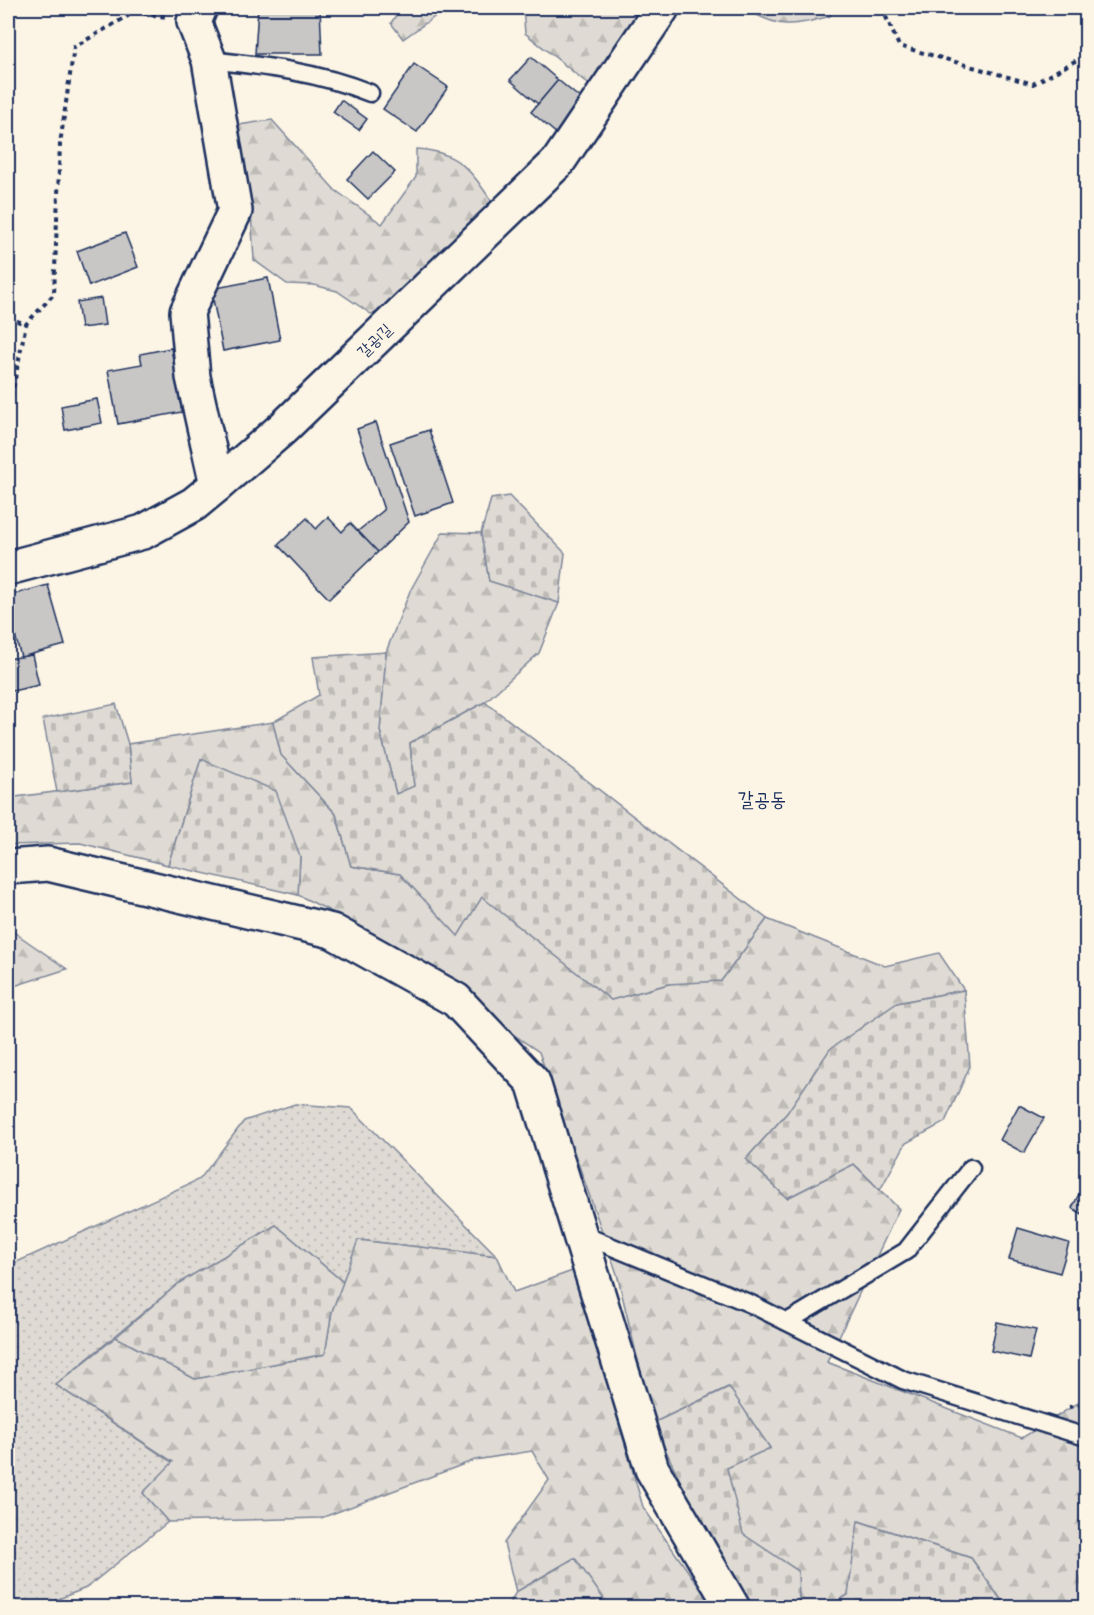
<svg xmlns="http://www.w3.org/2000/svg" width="1094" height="1615" font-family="'Architects Daughter','Poor Story',sans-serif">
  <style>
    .grass { fill: url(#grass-dots); stroke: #7d8599; stroke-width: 1.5 }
    .forest { fill: url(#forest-firs); stroke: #7d8599; stroke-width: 1.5 }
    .cemetery { fill: url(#cemetery-stones); stroke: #7d8599; stroke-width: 1.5 }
    .building { fill: #c8c7c6; stroke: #1b2f5e; stroke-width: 1.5 }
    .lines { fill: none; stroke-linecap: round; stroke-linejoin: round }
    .lane-casing { stroke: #1b2f5e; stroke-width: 21 }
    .street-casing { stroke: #1b2f5e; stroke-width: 38 }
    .secondary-casing { stroke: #1b2f5e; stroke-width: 38 }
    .path { stroke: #1b2f5e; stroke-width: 4; stroke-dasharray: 4.5 4.5; stroke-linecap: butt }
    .lane { stroke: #fcf5e5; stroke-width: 16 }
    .street { stroke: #fcf5e5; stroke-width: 33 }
    .secondary { stroke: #fcf5e5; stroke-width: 33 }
    .labels { text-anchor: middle; stroke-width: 5; stroke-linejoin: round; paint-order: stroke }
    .street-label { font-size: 16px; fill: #1b2f5e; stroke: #fcf5e5 }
    .quarter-label { font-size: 20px; fill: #1b2f5e; stroke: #fcf5e5 }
  </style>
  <defs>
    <pattern id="grass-dots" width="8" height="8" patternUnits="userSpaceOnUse" patternTransform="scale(1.5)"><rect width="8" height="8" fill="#dfdbd4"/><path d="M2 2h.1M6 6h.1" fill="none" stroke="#bfbcb8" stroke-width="1.8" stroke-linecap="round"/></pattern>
    <pattern id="forest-firs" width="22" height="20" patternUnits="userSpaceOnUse" patternTransform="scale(1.5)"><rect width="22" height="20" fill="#dfdbd4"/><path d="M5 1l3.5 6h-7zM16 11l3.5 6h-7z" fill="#bfbcb8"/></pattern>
    <pattern id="cemetery-stones" width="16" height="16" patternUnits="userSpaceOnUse" patternTransform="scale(1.5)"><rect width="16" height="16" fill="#dfdbd4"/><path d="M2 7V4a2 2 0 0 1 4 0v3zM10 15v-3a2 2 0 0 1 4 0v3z" fill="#bfbcb8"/></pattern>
  </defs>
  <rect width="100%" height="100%" fill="#fcf5e5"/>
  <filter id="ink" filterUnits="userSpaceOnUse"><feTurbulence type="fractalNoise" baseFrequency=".0167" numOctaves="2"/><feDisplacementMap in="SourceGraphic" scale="12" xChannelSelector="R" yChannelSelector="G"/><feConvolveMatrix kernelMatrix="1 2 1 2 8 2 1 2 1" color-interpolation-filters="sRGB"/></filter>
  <g filter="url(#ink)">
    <path class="grass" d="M295,1104L351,1108L497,1256L359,1240L343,1282L276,1225L179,1283L56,1385L173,1463L143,1493L168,1522L86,1588L36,1608L8,1607V1266L200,1179L244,1121Z"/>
    <path class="forest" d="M401,8H447L403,39L391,23Z
      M523,8H644L596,90L525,33Z
      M745,8H834L830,16C793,26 780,30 745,8Z
      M272,120L335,190L382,224L416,177V149C461,151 473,174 496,208L406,305L371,314L337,291L314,285L287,284L254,260L251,212L239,125Z
      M443,532L481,533L489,581L559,603L539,653L485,702L410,743L414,787L396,794L380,731L386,652L410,591Z
      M273,722L281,755L336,814L351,866L400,874L458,935L482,896L611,1000L676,982L721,981L767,919L885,966L939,953L964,990L897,1003L787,1113L746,1159L787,1198L854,1164L899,1209L827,1362L1022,1438L1086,1398V1607H1006L971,1558L859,1521L848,1595L827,1607H799L798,1571L743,1535L726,1468L770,1448L728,1387L653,1423L617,1274L539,1052L334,913L298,895L300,856L201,759L168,865L80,843L8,845V798L132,782L128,744Z
      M8,928L67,969L8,988Z
      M358,1240L497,1256L514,1292L575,1270L643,1507L709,1601L710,1607H598L603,1598L574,1558L516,1592L504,1543L549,1480L532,1451L475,1460L321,1518L168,1522L143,1493L173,1462L56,1385L116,1337L195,1379L325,1354L332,1311Z"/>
    <path class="cemetery" d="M509,496L565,553L559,603L489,581L481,533L491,499Z
      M386,652L380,731L396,794L414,786L410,743L485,702L767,919L721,981L668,984L611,1000L482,897L458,936L400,874L351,866L336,814L281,755L273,722L319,695L313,657Z
      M116,704L128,744L132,782L57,792L43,719Z
      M201,759L276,791L300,856L298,895L168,865Z
      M964,990L970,1066L945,1122L906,1143L880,1190L854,1164L787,1198L746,1159L787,1113L830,1049L897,1003Z
      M276,1225L343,1282L332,1311L325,1354L195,1379L116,1337L179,1283Z
      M729,1387L770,1448L727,1468L743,1534L798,1571L799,1607H753L700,1523L653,1423Z
      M858,1521L971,1558L1006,1607H827L848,1595Z
      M575,1558L603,1598L598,1607H507L516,1592Z"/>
    <path class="building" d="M258,8H320L322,54H255Z
      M531,57L558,80L538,104L510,80Z
      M414,64L448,87L417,132L383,109Z
      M558,80L586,103L558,135L531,112Z
      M341,100L367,119L359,130L333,112Z
      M373,151L395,172L368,199L347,179Z
      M125,233L138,267L89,286L77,251Z
      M268,278L280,340L223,351L211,289Z
      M101,298L105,325L81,328L77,302Z
      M171,348L182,412L118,424L108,370L142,364L140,354Z
      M97,399L102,423L65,430L61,406Z
      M376,422L409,522L378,552L358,531L384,510L357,429Z
      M429,430L453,503L415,516L390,443Z
      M328,517L342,532L350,523L378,552L329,599L278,545L307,518L316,529Z
      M48,585L65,645L21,657L8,609V596Z
      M32,655L39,685L8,692V659Z
      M1019,1105L1044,1118L1024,1153L1000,1140Z
      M1086,1180V1216L1072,1208Z
      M1018,1228L1069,1243L1060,1273L1009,1259Z
      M997,1322L1036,1330L1029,1359L991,1351Z"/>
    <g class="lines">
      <g class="lane-casing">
        <path id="lane" d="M209,60C265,66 318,72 370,93
          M581,1234L751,1304L903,1380L1086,1437
          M787,1322L906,1251L971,1168"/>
      </g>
      <g class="street-casing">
        <path id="street" d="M200,8L194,22L209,60L235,211L187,312L193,377L217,485
          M8,867L48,864L332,931L456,1000L533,1082L652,1469L733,1608"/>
      </g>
      <g class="secondary-casing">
        <path id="secondary" d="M8,568L143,532L194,504L217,485L283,428L558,162L662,8"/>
      </g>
      <path class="path" d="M882,8L899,46L1033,84L1086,55
        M8,318L26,324
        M8,414L26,324L54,294L60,144L74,47L135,12L166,17
        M1069,1407L1086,1404"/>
      <use href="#lane" class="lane"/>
      <use href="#street" class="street"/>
      <use href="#secondary" class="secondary"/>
    </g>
  </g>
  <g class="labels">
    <g class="street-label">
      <text transform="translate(374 340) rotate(-44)" y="6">갈공1길</text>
    </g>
    <g class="quarter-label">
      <text x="762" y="806">갈공동</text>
    </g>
  </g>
  <rect width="1094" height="1615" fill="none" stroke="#fcf5e5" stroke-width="30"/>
  <rect x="15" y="15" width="1064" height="1585" fill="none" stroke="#1b2f5e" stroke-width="2" filter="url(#ink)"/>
</svg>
